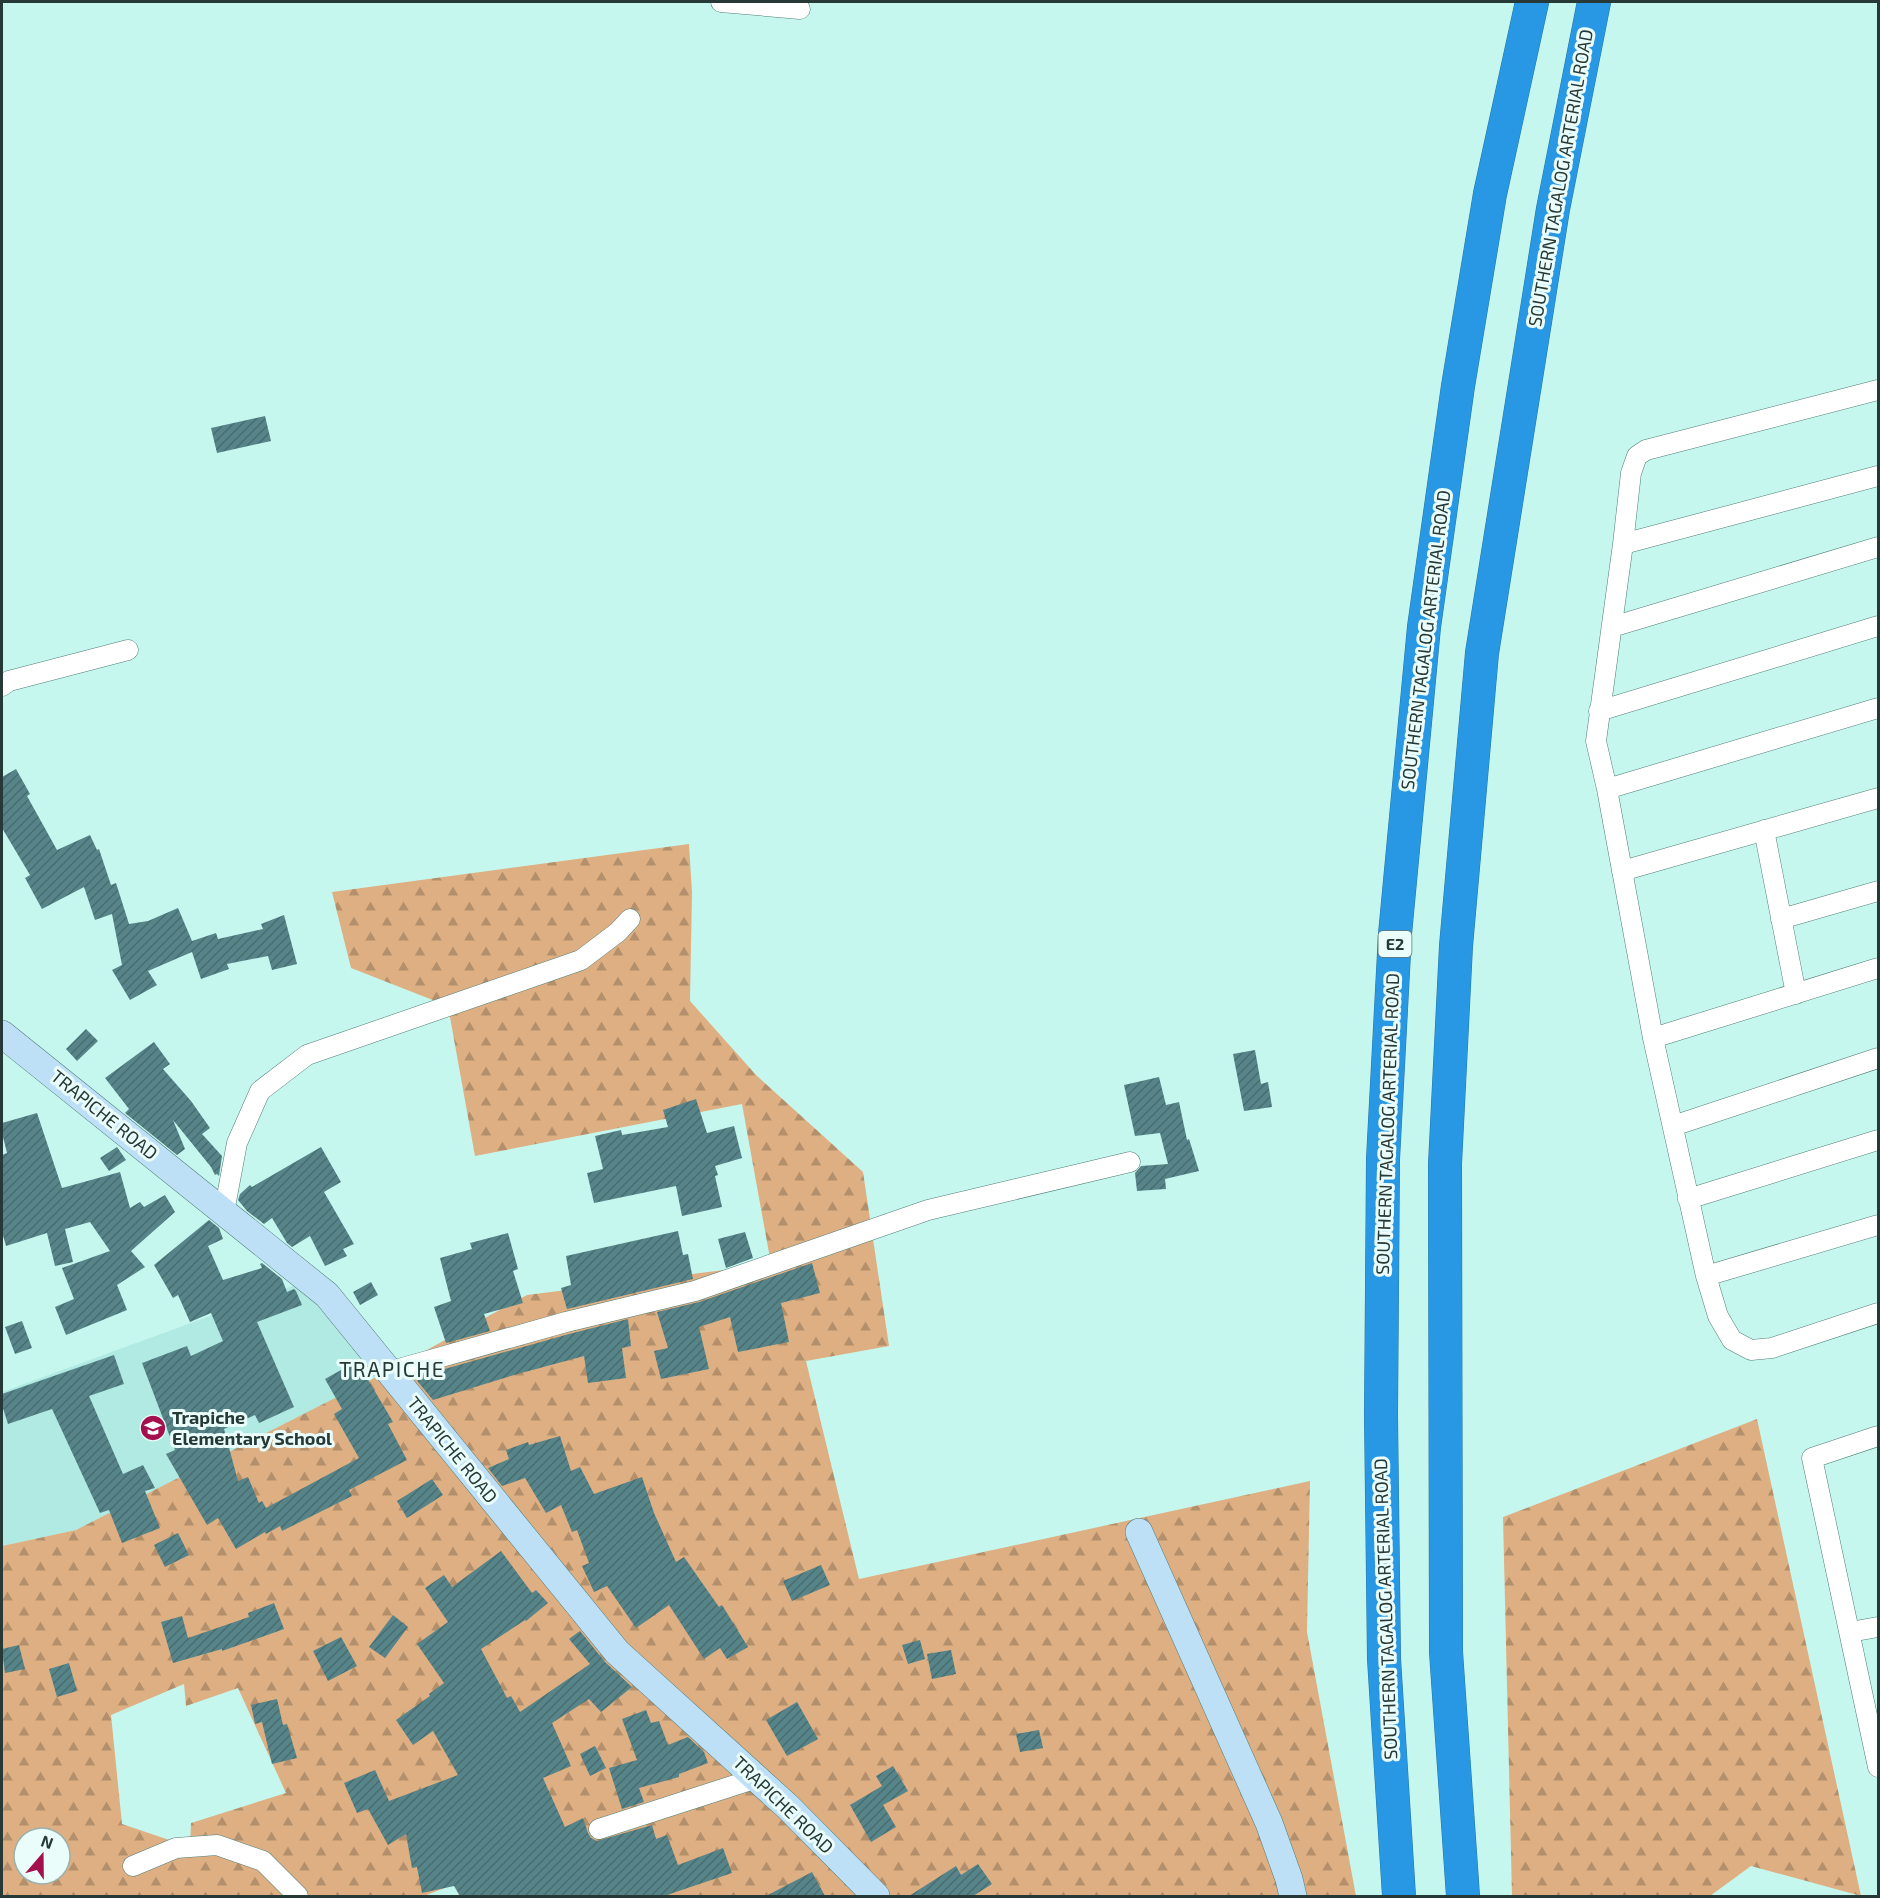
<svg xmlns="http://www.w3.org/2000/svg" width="1880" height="1898" font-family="'Exo 2',sans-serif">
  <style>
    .built { fill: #b0eae2 }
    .forest { fill: url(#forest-firs); fill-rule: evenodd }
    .building { fill: url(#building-hatch) }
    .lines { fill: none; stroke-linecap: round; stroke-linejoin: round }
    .street-casing { stroke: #517e77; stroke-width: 21 }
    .secondary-casing { stroke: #517e77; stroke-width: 28 }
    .highway-casing { stroke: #2777a7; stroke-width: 34 }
    .street { stroke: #fff; stroke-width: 20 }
    .secondary { stroke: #bee0f7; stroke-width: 27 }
    .highway { stroke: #2898e4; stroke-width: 33 }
    .labels { text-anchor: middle; stroke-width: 6; stroke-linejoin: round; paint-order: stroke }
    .shield { fill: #eafdfa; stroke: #617471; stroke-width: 1.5 }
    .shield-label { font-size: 16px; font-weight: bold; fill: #263936 }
    .street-label { font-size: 18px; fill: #263936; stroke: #eafdfa }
    .poi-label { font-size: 18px; font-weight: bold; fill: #263936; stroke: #eafdfa; text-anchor: start }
    .quarter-label { font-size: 21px; letter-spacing: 1.5px; fill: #263936; stroke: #eafdfa }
  </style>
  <defs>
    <pattern id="forest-firs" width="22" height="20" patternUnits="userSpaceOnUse" patternTransform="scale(1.5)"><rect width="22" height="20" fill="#deaf82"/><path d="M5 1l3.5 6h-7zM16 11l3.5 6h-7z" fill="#b48f6b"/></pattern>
    <pattern id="building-hatch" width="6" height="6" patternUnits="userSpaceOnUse" patternTransform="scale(1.5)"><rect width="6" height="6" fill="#568489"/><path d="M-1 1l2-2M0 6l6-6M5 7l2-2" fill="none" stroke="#476d71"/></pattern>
  </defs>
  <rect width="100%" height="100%" fill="#c6f7ef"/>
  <path class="built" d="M298,1284L386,1382L76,1530L2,1546V1392Z"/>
  <path class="forest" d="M689,844L692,893L690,1001L756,1075L863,1172L889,1346L806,1361L859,1579L1310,1481L1307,1632L1356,1896H459L455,1884L424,1896H2V1546L76,1530L394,1368L527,1295L771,1264L742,1104L475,1156L448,1006L351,968L332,892ZM184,1684L186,1706L238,1688L286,1793L191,1823L190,1847L122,1824L111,1715ZM24,1838H60V1874H24Z
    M1757,1419L1861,1896L1751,1866L1710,1896H1512L1503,1517Z"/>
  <path class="building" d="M265,416L271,441L217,453L211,428Z
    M16,769L30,794L27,796L57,850L90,835L97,850L99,849L111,885L116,883L129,924L148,921L178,908L192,941L216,933L218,939L263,929L261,924L284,915L297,964L272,970L268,956L227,964L229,969L201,979L192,952L148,971L157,985L130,1000L112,970L122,965L112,914L95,920L84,887L42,909L25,878L30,875L2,828V777Z
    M86,1029L98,1041L77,1061L66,1049Z
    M154,1042L170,1064L163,1069L191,1101L210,1128L202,1134L222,1156L219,1176L217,1174L215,1175L211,1167L173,1120L185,1149L177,1155L125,1113L129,1109L105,1078Z
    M1255,1050L1261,1084L1268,1082L1272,1107L1244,1111L1233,1054Z
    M1159,1077L1166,1105L1179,1102L1187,1140L1189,1139L1199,1171L1165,1179L1166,1189L1137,1191L1135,1173L1141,1166L1168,1164L1160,1133L1135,1136L1124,1085Z
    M696,1099L707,1133L734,1126L742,1158L715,1166L718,1175L715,1176L722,1207L682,1216L676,1186L594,1203L587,1173L603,1169L595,1136L621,1130L622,1135L668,1127L663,1110Z
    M37,1113L62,1188L120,1172L130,1208L140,1202L144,1207L165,1195L175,1212L131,1251L145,1267L117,1285L127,1310L66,1335L55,1307L74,1299L62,1268L110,1251L90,1222L65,1229L73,1262L55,1266L47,1233L6,1246L2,1232V1155L7,1153L2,1133V1123Z
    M117,1147L126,1160L109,1171L100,1158Z
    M321,1147L341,1182L324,1192L354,1244L343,1249L347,1256L325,1266L310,1236L292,1247L287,1243L272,1218L264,1224L247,1211L238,1200L240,1194L250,1185L252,1187Z
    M209,1220L219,1228L223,1239L208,1246L223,1280L262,1268L260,1264L262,1263L282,1279L287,1292L294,1289L296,1291L302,1305L257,1322L294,1407L259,1423L255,1415L224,1429L238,1481L248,1477L259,1503L262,1501L266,1508L359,1458L334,1414L342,1409L325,1379L357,1361L393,1422L388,1424L407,1460L349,1490L352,1496L282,1531L280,1526L266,1534L265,1532L236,1549L218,1518L207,1525L166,1454L175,1450L142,1363L187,1346L191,1356L223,1341L211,1313L190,1322L178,1295L173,1298L154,1265Z
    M678,1231L683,1255L688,1254L693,1279L567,1309L561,1288L571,1285L566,1256Z
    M745,1232L753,1258L726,1268L718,1239Z
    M508,1233L518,1269L513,1271L523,1303L484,1314L490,1331L446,1343L434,1307L451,1301L440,1258L472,1249L470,1243Z
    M812,1263L820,1293L781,1303L789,1342L738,1352L730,1317L699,1327L709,1369L661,1379L654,1351L668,1348L657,1312L699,1302Z
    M371,1282L378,1295L360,1305L353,1292Z
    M628,1319L631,1346L622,1348L626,1378L588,1383L584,1356L514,1375L433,1400L418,1382L416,1377L569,1334Z
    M22,1321L32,1348L15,1354L5,1327Z
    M114,1355L124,1384L89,1396L123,1474L143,1465L155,1488L145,1491L160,1528L122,1543L109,1510L100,1513L52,1409L8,1424L2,1405V1394Z
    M560,1436L571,1471L580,1467L594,1494L642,1477L654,1513L676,1562L684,1557L719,1607L722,1605L748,1647L727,1659L720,1648L704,1659L669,1605L636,1628L607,1586L594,1592L582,1566L589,1563L577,1530L572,1532L561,1505L546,1513L525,1478L502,1486L488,1468L509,1459L506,1450L528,1442L529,1445Z
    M432,1479L443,1495L407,1518L397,1501Z
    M178,1533L189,1555L165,1567L154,1545Z
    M501,1551L532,1593L536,1590L548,1603L526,1621L525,1620L481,1649L507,1698L511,1696L520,1712L590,1664L569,1639L580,1631L605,1662L632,1687L601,1712L589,1699L552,1723L571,1766L543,1778L565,1827L583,1818L588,1833L591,1838L597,1841L652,1825L656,1839L667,1835L678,1865L723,1848L732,1873L664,1896H460L454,1886L422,1893L417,1867L412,1868L406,1834L388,1845L368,1809L357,1813L344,1783L375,1770L389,1801L458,1775L433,1731L413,1745L396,1720L430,1696L429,1694L444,1683L417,1644L448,1622L425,1588L444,1575L452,1587Z
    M821,1565L830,1585L792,1601L783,1581Z
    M274,1603L284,1629L222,1651V1649L173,1663L161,1622L182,1616L188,1638L249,1617L248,1613Z
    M393,1615L408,1627L385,1658L369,1647Z
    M341,1637L357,1666L328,1681L313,1651Z
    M920,1640L925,1659L908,1664L902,1645Z
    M19,1645L25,1669L5,1673L2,1649Z
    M951,1650L956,1674L932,1679L927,1654Z
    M69,1663L77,1691L57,1697L49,1669Z
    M277,1699L283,1725L287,1724L297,1758L272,1764L262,1722L255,1724L251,1705Z
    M797,1702L818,1739L787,1756L766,1720Z
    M646,1710L651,1723L659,1721L668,1745L688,1737L704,1752L708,1763L679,1774V1777L639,1788L644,1802L622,1809L609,1768L637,1760L622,1719Z
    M1039,1730L1043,1748L1020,1752L1016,1734Z
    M595,1746L606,1768L590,1776L580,1754Z
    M893,1766L908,1791L883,1805L896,1827L871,1842L850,1805L882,1786L876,1776Z
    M978,1864L992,1884L973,1896H909L956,1866L961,1875Z
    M812,1872L825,1896H766Z"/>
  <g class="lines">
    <g class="street-casing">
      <path id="street" d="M721,2L800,9
        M1878,390L1646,450L1637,456L1631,473L1623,544L1596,741L1607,789L1653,1038L1706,1276L1718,1316L1732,1340L1751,1350L1772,1348L1878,1313
        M1623,544L1878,476
        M1612,627L1878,547
        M2,686L9,681L128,650
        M1599,711L1878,626
        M1607,789L1878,708
        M1764,830L1796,994
        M1622,871L1878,798
        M1781,919L1878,891
        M1653,1038L1878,968
        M1673,1126L1878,1058
        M1688,1199L1878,1140
        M224,1212L237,1143L260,1091L307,1055L581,960L618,932L630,919
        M1706,1276L1878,1225
        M388,1372L566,1322L695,1291L928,1210L1130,1162
        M1878,1436L1812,1458L1878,1767
        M1850,1632L1878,1627
        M599,1829L757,1778
        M133,1866L176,1848L217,1845L263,1861L298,1896"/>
    </g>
    <g class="secondary-casing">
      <path id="secondary" d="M2,1034L327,1295L617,1652L788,1807L876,1896
        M1139,1532L1269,1823L1289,1879L1293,1896"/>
    </g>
    <g class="highway-casing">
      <path id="highway" d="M1399,1896L1384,1659L1381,1415L1383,1159L1395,934L1424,627L1458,386L1490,194L1532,2
        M1463,1896L1446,1652L1445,1164L1456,946L1482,653L1553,209L1594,2"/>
    </g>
    <use href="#street" class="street"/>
    <use href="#secondary" class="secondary"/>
    <use href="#highway" class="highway"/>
  </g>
  <defs>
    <g id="school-disc" transform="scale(1.35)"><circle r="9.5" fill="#a4104e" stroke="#eafdfa"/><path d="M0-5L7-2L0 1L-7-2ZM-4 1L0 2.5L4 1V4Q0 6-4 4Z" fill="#fff"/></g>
  </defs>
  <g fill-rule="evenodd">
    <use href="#school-disc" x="153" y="1428"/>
  </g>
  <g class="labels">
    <rect class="shield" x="1378.5" y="931" width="33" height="26" rx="4.5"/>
    <g class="shield-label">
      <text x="1395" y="950">E2</text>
    </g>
    <g class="street-label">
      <text transform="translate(1561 178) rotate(-80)" y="6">SOUTHERN TAGALOG ARTERIAL ROAD</text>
      <text transform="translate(1426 640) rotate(-83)" y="6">SOUTHERN TAGALOG ARTERIAL ROAD</text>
      <text transform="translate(104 1115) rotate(39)" y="6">TRAPICHE ROAD</text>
      <text transform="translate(1388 1124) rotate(-88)" y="6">SOUTHERN TAGALOG ARTERIAL ROAD</text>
      <text transform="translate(452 1450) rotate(51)" y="6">TRAPICHE ROAD</text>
      <text transform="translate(1386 1609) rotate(-92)" y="6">SOUTHERN TAGALOG ARTERIAL ROAD</text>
      <text transform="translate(783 1805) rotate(44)" y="6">TRAPICHE ROAD</text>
    </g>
    <g class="poi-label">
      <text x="172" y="1424">Trapiche<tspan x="172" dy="21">Elementary School</tspan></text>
    </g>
    <g class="quarter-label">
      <text x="392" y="1377">TRAPICHE</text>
    </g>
  </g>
  <rect width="1880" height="1898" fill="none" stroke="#263936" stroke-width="6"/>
  <g transform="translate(42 1856) rotate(20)"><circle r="28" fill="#eafdfa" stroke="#9cafac" stroke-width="1.5"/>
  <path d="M0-4.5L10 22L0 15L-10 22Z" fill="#a4104e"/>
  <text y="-9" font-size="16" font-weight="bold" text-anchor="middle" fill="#263936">N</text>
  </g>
</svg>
